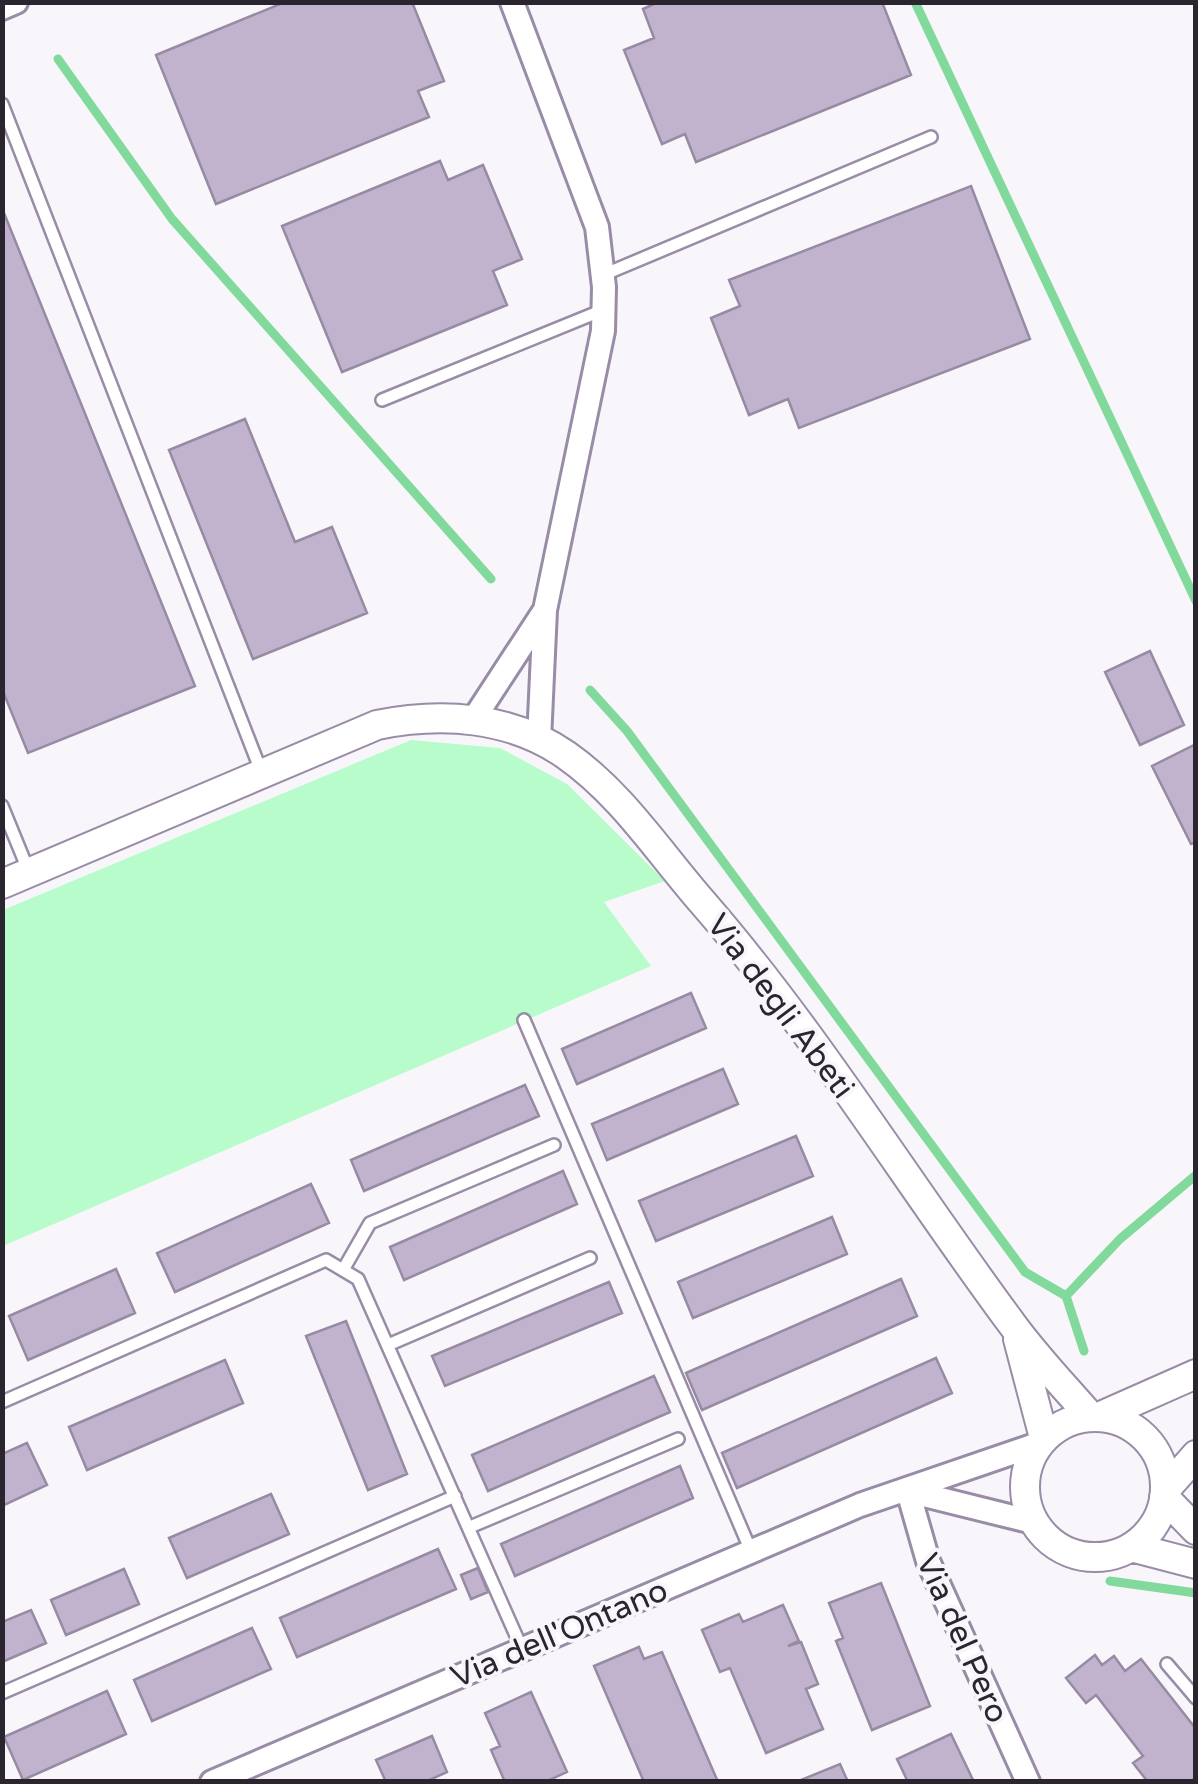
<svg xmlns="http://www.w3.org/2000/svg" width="1198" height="1784" font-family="'Varela Round',sans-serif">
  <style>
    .green { fill: #b7fcca }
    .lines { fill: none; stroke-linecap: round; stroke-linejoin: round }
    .stream { stroke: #81da9c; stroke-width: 9 }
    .building { fill: #c1b3cd; stroke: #978aa3; stroke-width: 2.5 }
    .service-casing { stroke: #998ca6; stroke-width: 16 }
    .minor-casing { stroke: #998ca6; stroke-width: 28 }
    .tertiary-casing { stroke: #998ca6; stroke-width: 32 }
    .service { stroke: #fff; stroke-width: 11 }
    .minor { stroke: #fff; stroke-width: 22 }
    .tertiary { stroke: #fff; stroke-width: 28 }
    .labels { text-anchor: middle; stroke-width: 8; stroke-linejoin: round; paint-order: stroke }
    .street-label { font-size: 32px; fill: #2a252f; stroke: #f9f6fb }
  </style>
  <rect width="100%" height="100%" fill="#f9f6fb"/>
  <path class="green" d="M411,740L500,748L567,784L665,881L604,902L651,966L3,1246V910Z"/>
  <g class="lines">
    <path class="stream" d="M915,2L1196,601
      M58,59L172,219L491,579
      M590,690L627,731L1025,1272L1066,1296
      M1084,1351L1066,1296L1120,1239L1196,1175
      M1110,1581L1196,1593"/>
  </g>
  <path class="building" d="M285,2H412L444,81L418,91L429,117L216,204L156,55Z
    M658,2H882L911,75L696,162L685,134L662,144L624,50L654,38L643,9Z
    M440,161L448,180L483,165L522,259L493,271L507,305L342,372L282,226Z
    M971,186L1030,339L799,428L788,399L749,415L711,318L740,306L729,280Z
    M2,208L195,686L28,753L2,689Z
    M245,419L295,542L332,527L367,613L253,659L169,450Z
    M1150,651L1184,725L1140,745L1105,672Z
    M1196,744V842L1191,844L1152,766Z
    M691,993L706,1028L577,1084L562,1049Z
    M723,1069L738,1104L607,1160L592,1124Z
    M525,1085L539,1116L364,1191L351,1160Z
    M796,1136L813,1176L656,1241L639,1201Z
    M563,1171L577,1204L404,1280L390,1247Z
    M311,1184L329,1223L175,1292L157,1253Z
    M832,1217L847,1254L693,1318L678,1282Z
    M116,1269L135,1313L28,1360L9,1316Z
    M901,1279L917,1316L702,1410L686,1373Z
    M609,1282L622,1313L445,1386L432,1356Z
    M346,1321L407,1474L368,1490L306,1336Z
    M936,1358L952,1393L737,1488L722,1453Z
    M225,1360L243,1403L87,1470L69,1427Z
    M654,1376L670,1412L488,1491L472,1455Z
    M27,1443L47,1485L2,1506V1454Z
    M680,1466L693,1498L515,1576L501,1544Z
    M271,1494L289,1534L187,1578L169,1538Z
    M438,1549L456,1589L297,1657L280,1618Z
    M478,1568L488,1592L471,1599L461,1575Z
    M124,1569L139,1604L66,1635L51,1600Z
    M881,1583L930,1706L872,1730L836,1641L843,1638L829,1603Z
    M783,1605L799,1641L788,1646L801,1642L818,1684L806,1689L823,1729L766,1753L730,1668L720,1672L702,1630L739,1614L743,1622Z
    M31,1610L46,1643L2,1662V1622Z
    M252,1628L271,1669L152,1721L134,1680Z
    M639,1647L644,1659L662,1652L718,1782H644L594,1666Z
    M1095,1655L1102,1665L1114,1656L1125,1671L1141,1659L1196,1729V1777L1190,1782H1148L1133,1763L1143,1756L1096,1695L1086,1703L1066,1678Z
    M107,1691L126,1734L23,1780L4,1737Z
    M531,1692L567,1772L545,1782H505L491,1750L500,1746L485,1713Z
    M951,1734L974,1782H908L897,1759Z
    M432,1736L447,1772L425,1782H386L376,1760Z
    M840,1764L848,1782H796Z"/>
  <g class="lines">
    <g class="service-casing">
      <path id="service" d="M2,104L261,771
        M603,275L931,137
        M382,400L603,310
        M2,806L29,872
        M524,1020L751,1551
        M343,1270L370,1223L554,1145
        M388,1345L590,1258
        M2,1402L326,1260L358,1279L522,1649
        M470,1527L678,1439
        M1167,1664L1196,1698
        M2,1693L455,1496"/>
    </g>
    <g class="minor-casing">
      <path id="minor" d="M512,2L597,227L604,287L603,331L545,610L539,740
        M2,8L16,2
        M473,720L543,613
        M908,1491L928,1561L1028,1782
        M908,1491L1033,1522
        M212,1782L860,1505L1038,1444"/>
    </g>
    <g class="tertiary-casing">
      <path id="tertiary" d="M2,884L377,725C441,712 510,716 566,755C622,794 660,854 704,904C816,1033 910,1187 1012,1324C1036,1357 1064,1386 1090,1416
        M1018,1339L1044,1438
        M1101,1416L1196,1374
        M1025 1487a70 70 0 1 1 140 0a70 70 0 1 1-140 0Z
        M1166,1489L1196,1455
        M1164,1497L1196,1530
        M1131,1547L1196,1564"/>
    </g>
    <use href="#service" class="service"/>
    <use href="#minor" class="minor"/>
    <use href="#tertiary" class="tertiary"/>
  </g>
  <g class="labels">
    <g class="street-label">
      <text transform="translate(781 1006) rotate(53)" y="11">Via degli Abeti</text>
      <text transform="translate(559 1633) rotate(-23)" y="11">Via dell'Ontano</text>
      <text transform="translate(963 1638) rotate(66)" y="11">Via del Pero</text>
    </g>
  </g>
  <rect width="1198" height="1784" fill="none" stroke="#2a252f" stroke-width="10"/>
</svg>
